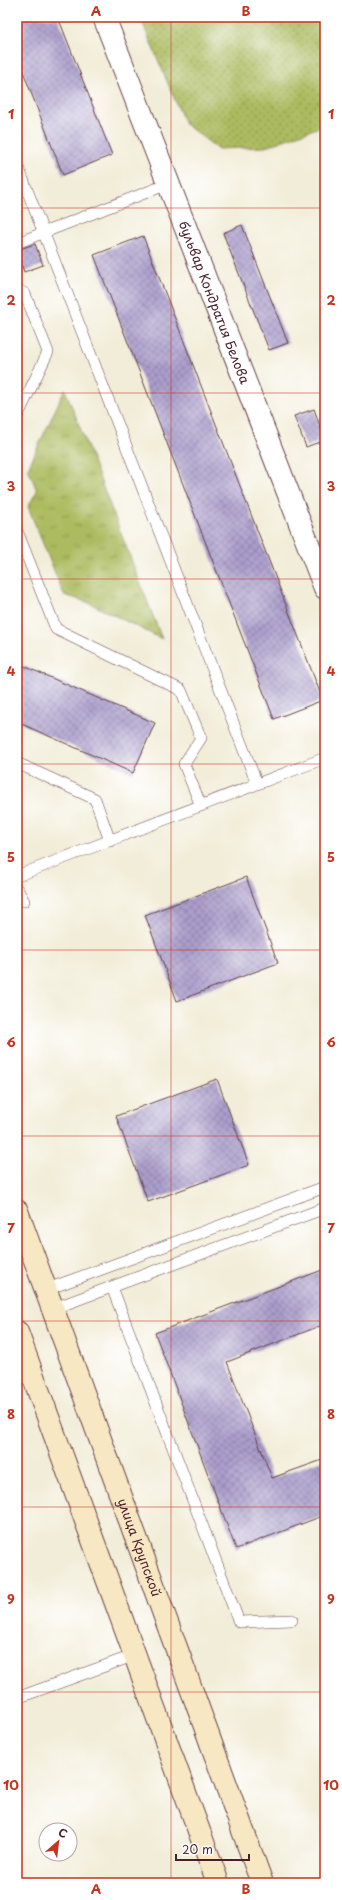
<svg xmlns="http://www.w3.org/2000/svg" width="342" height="1900" font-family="'Playpen Sans',sans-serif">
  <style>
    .grass { fill: url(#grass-dots); stroke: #7b6d44 }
    .park { fill: url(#park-tufts); stroke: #7b6d44 }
    .building { fill: url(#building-cross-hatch) }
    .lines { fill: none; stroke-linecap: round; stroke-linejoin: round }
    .service-casing { stroke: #633e45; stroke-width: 12 }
    .minor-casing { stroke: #633e45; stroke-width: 24 }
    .secondary-casing { stroke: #633e45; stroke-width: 24 }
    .service { stroke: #fff; stroke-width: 11 }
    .minor { stroke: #fff; stroke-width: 22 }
    .secondary { stroke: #f7e8c3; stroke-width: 22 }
    .grid { fill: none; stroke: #c8321e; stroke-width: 1; stroke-opacity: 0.55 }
    .labels { text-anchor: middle; stroke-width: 4; stroke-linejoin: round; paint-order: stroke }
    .street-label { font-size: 13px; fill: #4a1f2b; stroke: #fff }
    .neatline { fill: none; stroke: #c8321e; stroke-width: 1.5 }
    .grid-label { font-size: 13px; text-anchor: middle; font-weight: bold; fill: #c8321e }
  </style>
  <defs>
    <pattern id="grass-dots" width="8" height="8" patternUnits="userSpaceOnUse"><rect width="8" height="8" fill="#acbb5e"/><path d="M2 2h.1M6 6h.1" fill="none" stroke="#8e974e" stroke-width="1.8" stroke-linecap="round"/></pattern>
    <pattern id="park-tufts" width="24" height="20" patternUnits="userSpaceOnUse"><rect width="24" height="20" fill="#acbb5e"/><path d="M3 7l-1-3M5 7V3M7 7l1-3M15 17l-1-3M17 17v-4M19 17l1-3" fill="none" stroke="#8e974e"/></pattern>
    <pattern id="building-cross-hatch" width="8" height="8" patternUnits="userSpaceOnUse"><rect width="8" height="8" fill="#aa9ecc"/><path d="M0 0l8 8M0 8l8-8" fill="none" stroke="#8c80a6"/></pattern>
  </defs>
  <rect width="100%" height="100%" fill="#fff"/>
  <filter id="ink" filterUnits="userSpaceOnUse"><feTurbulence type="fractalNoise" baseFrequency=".025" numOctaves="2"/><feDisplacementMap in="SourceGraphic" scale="8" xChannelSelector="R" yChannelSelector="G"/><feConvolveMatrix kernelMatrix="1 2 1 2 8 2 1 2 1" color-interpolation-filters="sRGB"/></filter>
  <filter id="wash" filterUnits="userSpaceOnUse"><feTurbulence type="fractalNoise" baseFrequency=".012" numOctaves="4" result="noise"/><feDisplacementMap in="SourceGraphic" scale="16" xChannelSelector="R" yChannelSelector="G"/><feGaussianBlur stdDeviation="0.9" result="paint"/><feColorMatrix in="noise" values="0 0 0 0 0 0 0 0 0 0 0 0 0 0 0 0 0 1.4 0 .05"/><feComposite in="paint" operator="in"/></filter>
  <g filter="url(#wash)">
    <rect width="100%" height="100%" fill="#f2edd8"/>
    <path class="grass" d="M140,17H325V125L265,147L218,149L185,124Z"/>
    <path class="park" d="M65,389L162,639L87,602L64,595L28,507L37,491L28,468Z"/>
    <g id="blocks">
      <path class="building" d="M17,17H58L112,155L63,175L17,56Z
        M242,225L288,343L269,350L223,233Z
        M143,236L323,700L274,719L94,255Z
        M35,244L43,265L24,272L17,250Z
        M314,409L325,440L306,447L294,416Z
        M17,663L155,723L133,773L17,722Z
        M246,877L278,963L177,1001L145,915Z
        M217,1079L249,1165L148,1202L116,1116Z
        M325,1269V1324L227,1362L272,1478L325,1459V1515L236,1549L155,1333Z"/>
    </g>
  </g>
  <g filter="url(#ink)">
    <use href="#blocks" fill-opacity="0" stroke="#633e45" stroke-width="1"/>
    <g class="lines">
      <g class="service-casing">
        <path id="service" d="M17,164L257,784
          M17,243L168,184
          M17,289L25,294L48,352L17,417
          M17,531L56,629L181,690L201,738L184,764L201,806
          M17,763L95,799L110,841
          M17,876L325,758
          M17,889L24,901
          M112,1287L239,1622L292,1620
          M45,1290L325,1187
          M52,1309L325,1208
          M17,1698L135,1655"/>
      </g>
      <g class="minor-casing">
        <g id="minor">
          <path id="s1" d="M104,17L325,588"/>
        </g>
      </g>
      <g class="secondary-casing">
        <g id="secondary">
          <path id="s2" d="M17,1211L262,1883"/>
          <path d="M17,1332L218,1883"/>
        </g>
      </g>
      <use href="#service" class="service"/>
      <use href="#minor" class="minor"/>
      <use href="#secondary" class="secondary"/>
    </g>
  </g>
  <path class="grid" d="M171,17V1883M17,208H325M17,393H325M17,579H325M17,764H325M17,950H325M17,1136H325M17,1321H325M17,1507H325M17,1692H325"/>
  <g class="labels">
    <g class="street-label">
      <text dy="5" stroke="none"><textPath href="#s1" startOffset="306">бульвар Кондратия Белова</textPath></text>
      <text dy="5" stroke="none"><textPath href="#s2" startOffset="358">улица Крупской</textPath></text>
    </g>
  </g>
  <rect width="342" height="1900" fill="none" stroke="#fff" stroke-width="44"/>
  <g transform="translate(58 1842) rotate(28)"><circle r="19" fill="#ffffff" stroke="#b7a5aa"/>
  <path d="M0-3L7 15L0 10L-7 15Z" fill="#c8321e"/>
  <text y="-6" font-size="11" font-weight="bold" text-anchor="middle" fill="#4a1f2b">С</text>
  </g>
  <path d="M176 1854v6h73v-6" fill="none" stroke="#4a1f2b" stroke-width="2"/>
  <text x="182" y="1854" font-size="12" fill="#4a1f2b" stroke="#ffffff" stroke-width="3" paint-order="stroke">20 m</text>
  <rect x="22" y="22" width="298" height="1856" class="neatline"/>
  <g class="grid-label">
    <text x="96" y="16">A</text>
    <text x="246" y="16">B</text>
    <text x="11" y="119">1</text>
    <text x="331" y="119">1</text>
    <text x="11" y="305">2</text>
    <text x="331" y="305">2</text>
    <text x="11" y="491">3</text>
    <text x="331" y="491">3</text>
    <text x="11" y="676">4</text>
    <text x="331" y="676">4</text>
    <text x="11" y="862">5</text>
    <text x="331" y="862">5</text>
    <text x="11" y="1047">6</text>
    <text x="331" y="1047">6</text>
    <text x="11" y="1233">7</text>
    <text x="331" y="1233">7</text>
    <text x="11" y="1419">8</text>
    <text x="331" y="1419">8</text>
    <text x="11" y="1604">9</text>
    <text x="331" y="1604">9</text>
    <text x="11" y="1790">10</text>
    <text x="331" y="1790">10</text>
    <text x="96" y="1894">A</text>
    <text x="246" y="1894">B</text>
  </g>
</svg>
